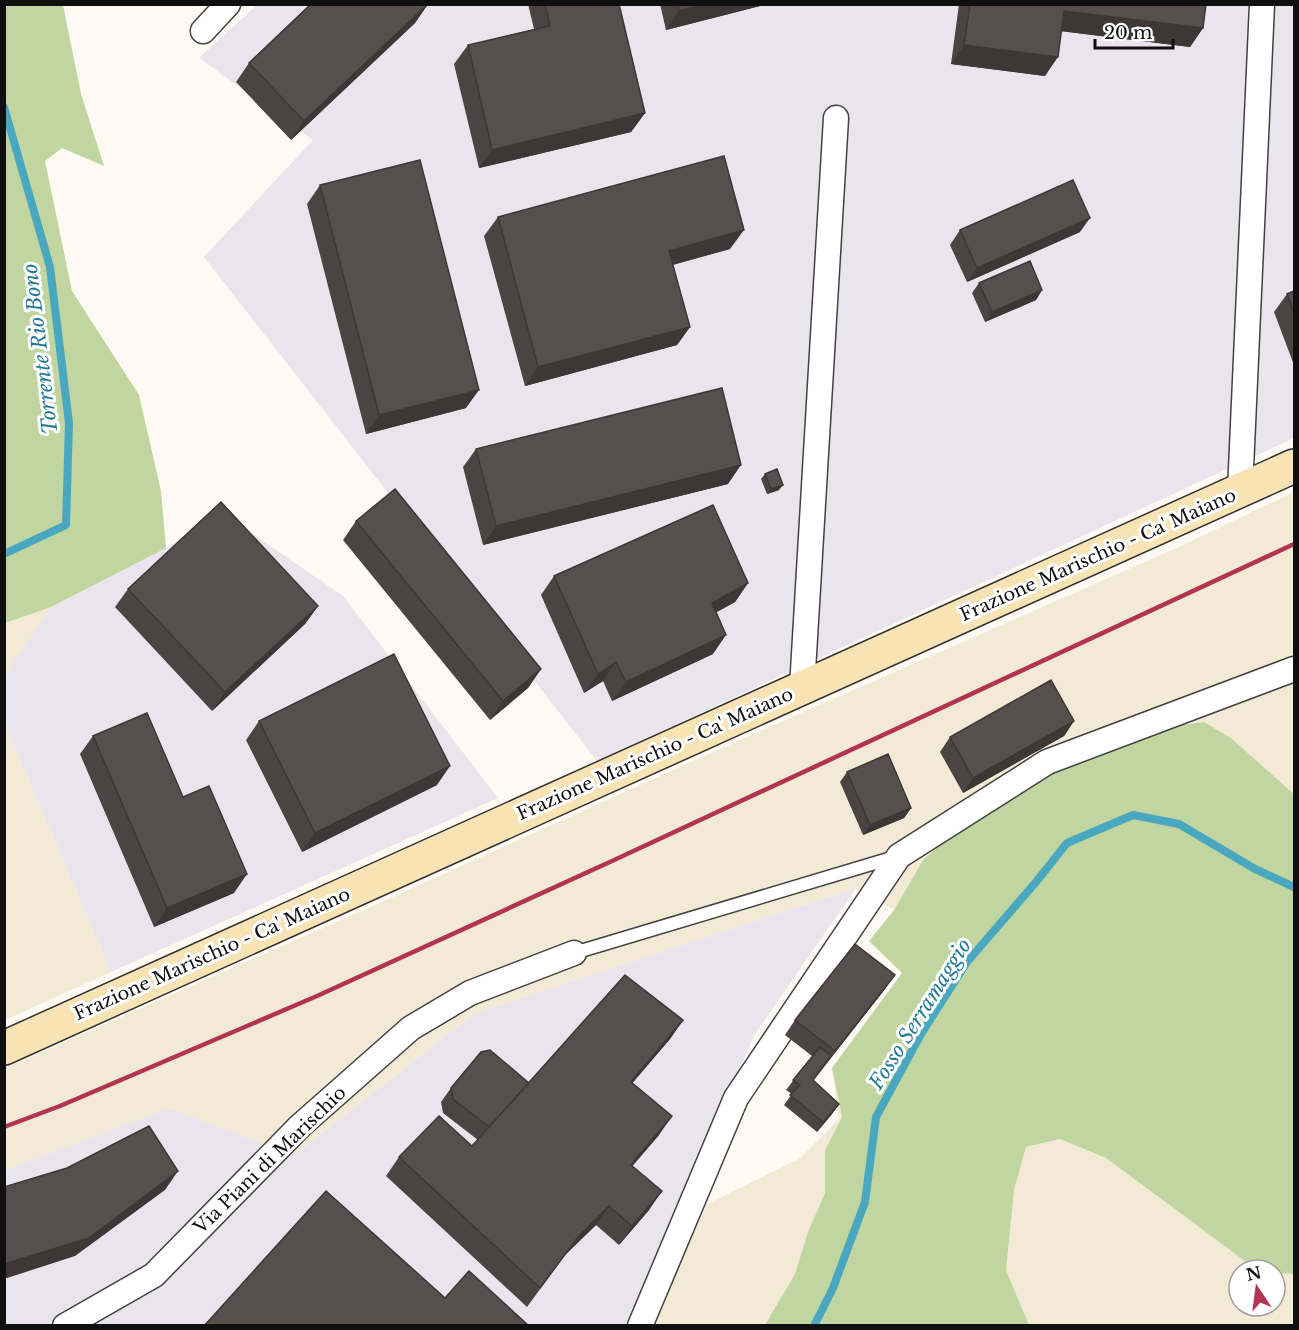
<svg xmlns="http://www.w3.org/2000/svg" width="1299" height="1330" font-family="'Libre Baskerville',serif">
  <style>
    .industrial { fill: #eae5ed }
    .farmland { fill: #f2ead5 }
    .forest { fill: #c1d5a0 }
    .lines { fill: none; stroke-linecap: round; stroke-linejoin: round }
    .stream { stroke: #4aa7c0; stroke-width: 8 }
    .service-casing { stroke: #424242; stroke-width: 15 }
    .minor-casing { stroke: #424242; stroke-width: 27 }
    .secondary-casing { stroke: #313131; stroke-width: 36 }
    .service { stroke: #fff; stroke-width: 12 }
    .minor { stroke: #fff; stroke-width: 24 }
    .secondary { stroke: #f7e3b4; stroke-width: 33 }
    .rail { stroke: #b23452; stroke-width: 4.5 }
    .wall { fill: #4b4442 }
    .shaded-wall { fill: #3d3736 }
    .building { fill: #574f4d; stroke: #3d3736; stroke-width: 1.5 }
    .labels { text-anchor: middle; stroke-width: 6; stroke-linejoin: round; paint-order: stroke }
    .street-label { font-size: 18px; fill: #0f0f0f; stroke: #fff }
    .water-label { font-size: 20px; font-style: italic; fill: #247995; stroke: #fff }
  </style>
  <rect width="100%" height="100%" fill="#fef9f3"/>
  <path class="industrial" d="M257,5H1294V438L597,761L204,257L313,140L199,58Z
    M221,512L343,596L498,798L111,972L5,725L4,674L51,607L166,548Z
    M856,888L755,1034L626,1325L5,1326V1170L169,1108L294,1155L475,1013Z"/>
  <path class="farmland" d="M1294,492V794L1232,739L923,860L894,910L856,888L475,1013L294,1155L169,1108L5,1170V1068L366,909L742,739L1179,547Z
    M51,607L5,674V623Z
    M5,725L111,972L5,1020H4Z
    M832,1068L842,1117L825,1150V1193L808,1232L795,1274L764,1325L652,1326L707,1204L799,1159L839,1119Z
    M1060,1139L1106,1158L1257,1270H1239V1306H1275V1273L1294,1274V1325H1029L1006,1270L1014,1190L1026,1147Z"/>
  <path class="forest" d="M4,5H63L81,94L104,166L62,148L45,161L72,291L139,395L161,491L166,548L51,607L5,623Z
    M1204,722L1232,739L1294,794V1274L1275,1273V1270H1257L1106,1158L1060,1139L1026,1147L1014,1190L1006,1270L1029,1325L764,1326L795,1274L808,1232L825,1193V1150L842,1117L832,1068L902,973L869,941L894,910L923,860L962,826L1017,786L1155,729Z"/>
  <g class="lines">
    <path class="stream" d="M4,107L50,267L69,423L66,525L4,554
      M814,1326L833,1288L865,1202L876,1117L921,1034L967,962L1036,882L1067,843L1133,815L1179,824L1255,869L1294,887"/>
    <g class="service-casing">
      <path id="service" d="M574,953L895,857"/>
    </g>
    <g class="minor-casing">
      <path id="minor" d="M203,31L228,4
        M1240,491L1262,4
        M802,688L836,118
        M65,1326L154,1275L300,1126L411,1028L470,993L574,953
        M640,1326L736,1098L899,856L1047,762L1294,669"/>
    </g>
    <g class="secondary-casing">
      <path id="secondary" d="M4,1048L1294,466"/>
    </g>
    <use href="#service" class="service"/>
    <use href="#minor" class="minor"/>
    <use href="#secondary" class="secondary"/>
    <path class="rail" d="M4,1127L60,1106L317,996L612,861L1294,544"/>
  </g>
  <path class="wall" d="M428,4L415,23L291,140L236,82L249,63Z
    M528,4H619L645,113L631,132L479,168L454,64L468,45L534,29Z
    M660,4H768L666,30Z
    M959,4H1206L1203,28L1190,47L1062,31L1045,76L951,64Z
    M320,185L466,408L366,434L307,204Z
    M498,217L730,249L673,265L690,327L677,345L525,386L484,236Z
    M960,230L1080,232L967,282L950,245Z
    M979,283L1042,290L1036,300L985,322L972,293Z
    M1294,291V365L1274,312L1287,294Z
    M476,449L728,484L483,545L463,467Z
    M765,474L779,490L767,494L761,479Z
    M356,521L541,669L528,688L490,720L343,540Z
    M554,576L748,583L735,602L716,612L713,654L612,701L603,681L584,693L541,595Z
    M128,589L318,606L305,624L212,711L115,607Z
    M259,721L437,785L302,852L246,740Z
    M1074,721L1064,736L963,793L940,752L950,737Z
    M93,736L234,893L154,927L80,754Z
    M847,772L911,808L904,818L863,835L840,782Z
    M885,989L813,1080L839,1104L832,1114L817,1132L784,1105L792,1094L786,1090L812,1056L785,1035L795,1020Z
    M683,1020L670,1039L632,1083L659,1135L632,1166L649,1210L619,1245L596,1225L565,1255L527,1307L386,1176L399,1157L472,1146L478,1140L443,1113L441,1102L451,1088L529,1083Z"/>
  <path class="shaded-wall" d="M428,4L415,23L291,140L304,121Z
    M705,4H768L666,30L679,11Z
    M1064,11L1203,28L1190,47L1051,30Z
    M964,45L1058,57L1045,76L951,64Z
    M645,113L631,132L479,168L492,150Z
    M1090,218L1080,232L967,282L977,268Z
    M744,230L730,249L656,269L669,251Z
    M1042,290L1036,300L985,322L992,312Z
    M690,327L677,345L525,386L538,367Z
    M479,390L466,408L366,434L379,415Z
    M741,465L728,484L483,545L496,526Z
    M783,485L779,490L767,494L771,489Z
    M748,583L735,602L699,622L712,603Z
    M318,606L305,624L212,711L225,692Z
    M726,635L713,654L612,701L626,682Z
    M616,662L603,681L584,693L598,674Z
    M541,669L528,688L490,720L503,701Z
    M1074,721L1064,736L963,793L973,778Z
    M450,766L437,785L302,852L315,833Z
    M911,808L904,818L863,835L870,825Z
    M247,874L234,893L154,927L167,908Z
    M895,975L885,989L806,1090L835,1051Z
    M683,1020L670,1039L618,1100L631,1082Z
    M839,1104L832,1114L817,1132L823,1122Z
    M672,1116L659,1135L617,1184L631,1165Z
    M178,1171L165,1190L75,1256L4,1279V1264Z
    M662,1191L649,1210L619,1245L632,1226Z
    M609,1206L596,1225L565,1255L527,1307L578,1237Z"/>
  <path class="building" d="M311,4H428L304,121L249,63Z
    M545,4H619L645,113L492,150L468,45L550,26Z
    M678,4H705L679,11Z
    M970,4H1206L1203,28L1064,11L1058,57L964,45Z
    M724,156L744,230L669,251L690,327L538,367L498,217Z
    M420,160L479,390L379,415L320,185Z
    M1073,180L1090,218L977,268L960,230Z
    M1030,261L1042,290L992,312L979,283Z
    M1294,291V313L1287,294Z
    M722,388L741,465L496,526L476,449Z
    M777,469L783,485L771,489L765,474Z
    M395,489L541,669L503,701L356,521Z
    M221,502L318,606L225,692L128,589Z
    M713,505L748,583L712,603L726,635L626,682L616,662L598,674L554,576Z
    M394,654L450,766L315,833L259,721Z
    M1051,680L1074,721L973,778L950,737Z
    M147,713L183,797L209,786L247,874L167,908L93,736Z
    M888,754L911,808L870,825L847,772Z
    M855,944L895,975L835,1051L795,1020Z
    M625,975L683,1020L631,1082L672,1116L631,1165L662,1191L632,1226L609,1206L578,1237L540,1288L399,1157L439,1116L472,1146Z
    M820,1047L831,1056L813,1080L839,1104L823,1122L790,1095L800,1085L793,1080Z
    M490,1050L529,1083L489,1127L453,1099L451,1088L481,1052Z
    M149,1126L178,1171L89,1238L4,1264V1187L67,1168Z
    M326,1191L445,1298L469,1271L529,1326H204Z"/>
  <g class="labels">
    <g class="street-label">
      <text transform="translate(1098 555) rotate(-24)" y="6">Frazione Marischio - Ca' Maiano</text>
      <text transform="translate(655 754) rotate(-24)" y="6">Frazione Marischio - Ca' Maiano</text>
      <text transform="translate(212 954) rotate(-24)" y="6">Frazione Marischio - Ca' Maiano</text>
      <text transform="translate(270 1160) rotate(-44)" y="6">Via Piani di Marischio</text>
    </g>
    <g class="water-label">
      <text transform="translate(40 349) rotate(-97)" y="7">Torrente Rio Bono</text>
      <text transform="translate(920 1014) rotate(-58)" y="7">Fosso Serramaggio</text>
    </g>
  </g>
  <rect width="1299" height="1330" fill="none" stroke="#0f0f0f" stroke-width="12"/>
  <g transform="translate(1257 1288) rotate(347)"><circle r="28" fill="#ffffff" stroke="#9f9f9f" stroke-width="1.5"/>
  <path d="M0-4.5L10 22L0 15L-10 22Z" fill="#b23452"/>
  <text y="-9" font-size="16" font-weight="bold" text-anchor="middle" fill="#0f0f0f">N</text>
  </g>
  <path d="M1095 39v9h78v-9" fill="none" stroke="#0f0f0f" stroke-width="3"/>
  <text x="1104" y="39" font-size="18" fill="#0f0f0f" stroke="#ffffff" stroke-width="4.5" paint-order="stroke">20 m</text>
</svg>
